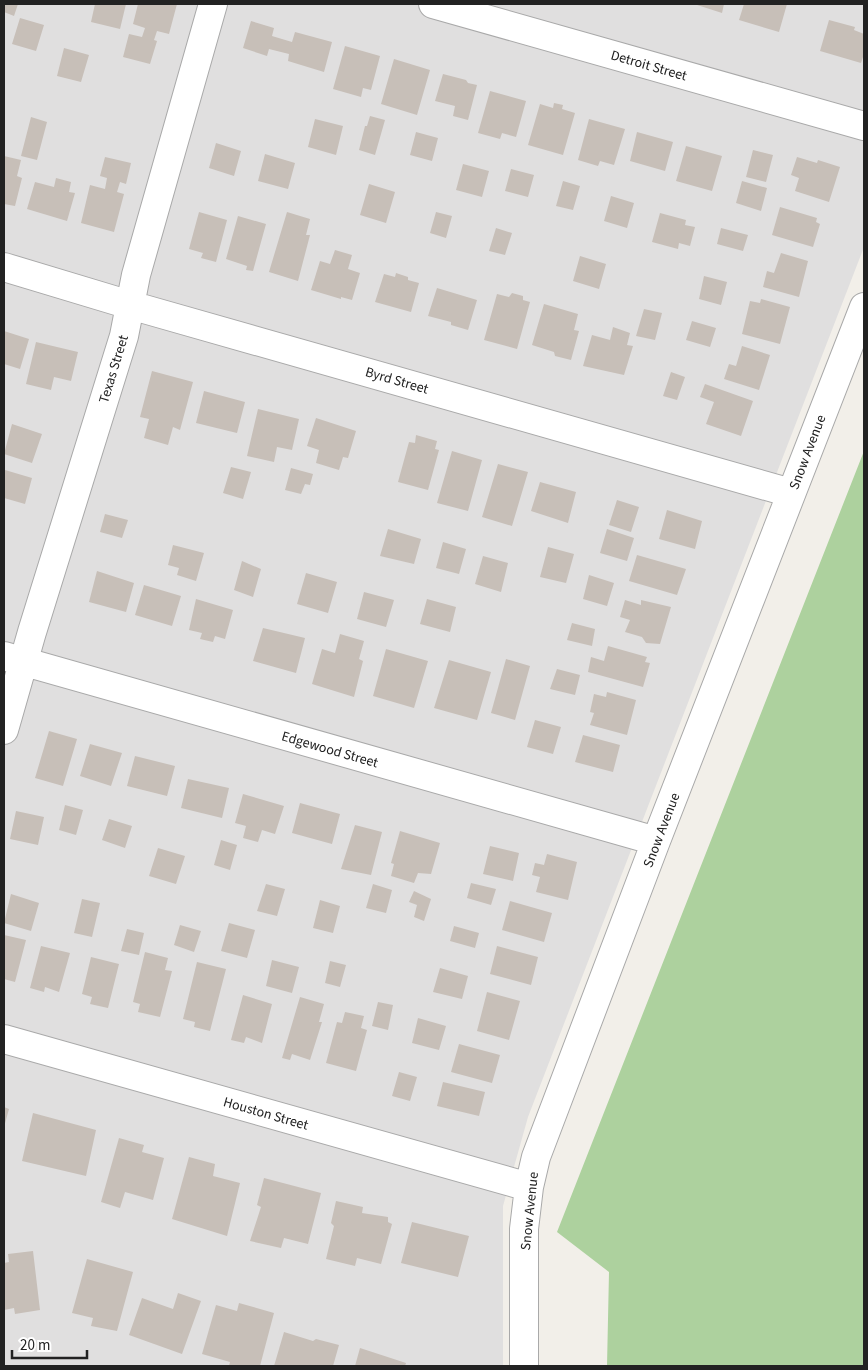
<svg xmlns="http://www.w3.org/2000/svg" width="868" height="1370" font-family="'Source Sans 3',sans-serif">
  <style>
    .residential { fill: #e0dfdf }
    .forest { fill: #add19e }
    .building { fill: #c7bfb8 }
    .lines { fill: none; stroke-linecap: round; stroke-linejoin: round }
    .minor-casing { stroke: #a9a9a9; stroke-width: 30 }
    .minor { stroke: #fff; stroke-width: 28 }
    .labels { text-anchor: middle; stroke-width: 5; stroke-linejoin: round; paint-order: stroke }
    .street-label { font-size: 14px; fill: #222; stroke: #fff }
  </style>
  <rect width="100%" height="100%" fill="#f2efe9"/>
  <path class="residential" d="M4,4H864V247L528,1117L503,1206V1366H4Z"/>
  <path class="forest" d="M864,451V1366H607L609,1272L557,1232Z"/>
  <path class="building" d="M4,4H18L14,16L4,12Z
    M95,4H126L120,29L91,22Z
    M138,4H177L169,34L157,31L154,40L157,41L150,64L123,57L129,34L142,37L145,28L133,24Z
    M694,4H724L722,13Z
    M744,4H787L779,32L739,20Z
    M20,18L44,25L36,51L12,44Z
    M829,20L855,27L854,30L864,34V57H863L861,63L820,51Z
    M251,21L274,28L272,36L292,42L295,32L332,42L324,72L288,61L289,54L269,49L267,56L243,48Z
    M345,46L380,56L371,90L363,88L361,97L333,89Z
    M64,48L89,55L81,82L57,76Z
    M394,59L430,70L417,115L381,104Z
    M443,74L466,80L468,83L477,85L468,120L453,116L455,106L435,101Z
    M490,91L526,101L516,137L502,133L500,139L478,133Z
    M554,103L563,105L562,109L575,113L563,155L528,145L540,104L553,108Z
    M370,116L385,120L375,155L359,150L365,126H367Z
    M31,117L47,122L37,160L21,156Z
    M315,119L343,126L336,155L308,147Z
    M589,119L625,129L614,165L600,161L598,166L578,160Z
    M416,132L438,138L432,161L410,155Z
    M637,132L673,142L665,171L630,161Z
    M216,143L241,151L234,176L209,168Z
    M686,146L722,156L712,191L676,181Z
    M753,150L773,155L766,182L746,177Z
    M265,154L295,163L288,189L258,181Z
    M4,156L21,160L17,176L22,178L15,206L4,204Z
    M105,157L131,163L126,184L120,182L117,192L124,194L114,232L81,223L90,185L105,189L107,178L100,176Z
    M797,157L817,163L818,160L840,167L829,202L795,191L799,178L791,175Z
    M463,164L489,171L482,197L456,190Z
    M511,169L534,175L528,197L505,191Z
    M56,178L71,182L69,192L75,193L67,221L27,209L35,182L54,187Z
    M563,181L580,186L573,210L556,206Z
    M742,181L767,188L761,211L736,203Z
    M369,184L395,192L386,223L360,215Z
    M611,196L634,203L627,228L604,221Z
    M780,207L817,218L816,222L820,224L813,247L772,235Z
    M199,212L227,220L216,262L201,258L203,253L189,249Z
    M287,212L310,219L306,235H310L298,281L269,272Z
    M436,212L452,216L446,238L430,233Z
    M660,213L686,220L685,225L695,227L690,246L679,243L678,249L652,242Z
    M238,216L266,224L253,271L246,270L247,266L226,259Z
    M496,228L512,233L505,255L489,251Z
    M721,228L748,235L743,251L717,244Z
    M335,250L352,255L348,269L360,273L352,300L341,297V299L311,290L320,261L330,264Z
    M781,253L808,261L799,297L763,287L767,271L774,273Z
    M580,256L606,264L599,289L573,281Z
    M396,273L408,277V280L419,283L411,312L375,302L384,274L395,277Z
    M704,276L727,282L721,305L699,299Z
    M437,288L477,300L468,330L451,325V322L428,316Z
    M512,293L523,296V300L530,302L517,349L484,340L497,294L509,297Z
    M761,299L790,307L780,344L742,334L750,301L760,303Z
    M544,304L578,314L574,330L579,331L571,360L555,356L554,352L532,345Z
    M644,309L662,313L655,340L636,336Z
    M692,321L716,328L710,347L686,340Z
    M613,327L630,333L627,345L633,346L624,375L583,366L592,335L610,340Z
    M4,331L29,339L20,369L4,364Z
    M36,342L78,352L71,381L54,377L51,390L26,384Z
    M742,346L770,355L759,390L724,379L729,364L736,366Z
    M152,371L193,382L180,430L173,427L168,445L144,438L149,419L140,417Z
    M671,372L685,377L677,400L663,396Z
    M705,384L753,401L741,436L706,424L714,402L700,397Z
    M204,391L245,402L237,433L196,423Z
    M258,409L299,419L292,450L277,447L274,462L247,456Z
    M316,418L356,431L348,458L343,457L339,470L316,463L319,450L307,446Z
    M12,424L42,434L32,463L4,454Z
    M416,435L437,441L435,449L439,450L428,490L398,482L409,442L415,443Z
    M452,451L482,460L468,511L437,503Z
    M498,464L528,472L512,526L482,517Z
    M231,467L251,472L243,499L223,493Z
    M291,468L313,474L310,485L305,484L301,494L285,490Z
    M5,470L32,478L25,504L4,498Z
    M540,482L576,492L568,523L531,511Z
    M617,500L639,507L631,532L609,525Z
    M667,510L702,521L695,549L659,539Z
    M105,514L128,520L122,538L100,532Z
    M388,529L421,539L414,564L380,556Z
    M607,529L634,538L627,561L600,553Z
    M443,542L466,549L459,574L436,568Z
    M173,545L204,553L196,581L177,575L179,568L168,565Z
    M548,547L574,554L566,583L540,577Z
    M637,555L686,569L677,595L629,581Z
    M483,556L508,563L501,592L475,584Z
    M242,561L261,569L253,597L234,590Z
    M97,571L134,583L126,612L89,602Z
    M306,573L337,582L328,613L297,604Z
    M589,575L614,583L607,606L583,599Z
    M144,585L181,596L172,626L135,615Z
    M364,592L394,600L386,627L357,619Z
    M196,599L233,610L225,639L215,636L213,642L200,639L202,633L189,630Z
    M427,599L456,607L450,632L420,624Z
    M625,600L641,605V600L671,607L660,644L646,643L642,637L625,632L630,620L620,617Z
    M572,623L595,629L592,646L567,640Z
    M263,628L305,638L296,673L253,661Z
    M340,634L364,641L359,659L363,661L354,697L312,684L322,649L335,653Z
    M608,646L647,657L645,662L650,663L643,687L588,672L591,657L604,661Z
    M386,649L428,661L414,708L373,696Z
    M506,659L530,666L515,720L491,713Z
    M449,660L491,672L477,720L434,708Z
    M557,669L580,675L575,695L550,689Z
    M607,692L636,700L627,735L590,725L594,713L590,712L594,694L606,697Z
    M535,720L561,727L553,754L527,747Z
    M49,731L77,739L63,786L35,778Z
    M583,735L620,745L613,772L575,762Z
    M90,744L122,753L111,786L80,776Z
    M135,756L175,766L167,796L127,786Z
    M188,779L229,788L222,818L181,808Z
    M243,794L284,806L275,834L262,830L258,842L243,838L246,826L235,823Z
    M300,803L340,814L332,844L292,833Z
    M65,805L83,810L76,835L59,830Z
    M16,811L44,817L38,845L10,839Z
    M109,819L132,826L125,848L102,840Z
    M355,825L382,832L371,875L341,869Z
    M400,831L440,843L431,874L418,873L414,883L391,876L394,864L391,863Z
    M221,840L237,845L230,870L214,865Z
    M490,846L519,853L513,881L483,874Z
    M158,848L185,856L176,884L149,876Z
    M547,854L577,862L568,900L536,892L540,877L532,875L535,863L544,865Z
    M471,883L496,889L491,905L467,898Z
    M266,884L285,889L277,916L257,911Z
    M373,884L392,890L386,913L366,908Z
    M414,891L431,899L424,921L414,917L417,905L409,902Z
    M11,894L39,903L31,931L4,923Z
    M82,899L100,903L92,937L74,933Z
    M320,900L340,906L333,933L313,928Z
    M510,901L552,913L544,942L502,930Z
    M229,923L255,930L247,958L221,951Z
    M180,925L201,931L194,952L174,945Z
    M454,926L479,933L475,948L450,941Z
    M127,929L144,933L139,955L121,951Z
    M4,935L26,940L15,982L4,979Z
    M41,946L70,953L59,992L45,987L44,992L30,988Z
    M497,946L538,957L531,985L490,974Z
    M145,952L168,958L165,970L172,971L160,1017L138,1012L140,1004L133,1002Z
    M91,957L119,964L108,1008L90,1004L92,997L82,994Z
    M272,960L299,967L292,993L266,986Z
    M330,961L346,965L340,987L325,983Z
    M197,962L226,969L210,1031L194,1027L195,1022L183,1019Z
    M440,968L468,976L462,999L433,992Z
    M487,992L520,1001L509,1040L477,1031Z
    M243,995L272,1004L262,1043L246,1037L244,1043L231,1040Z
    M300,997L324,1004L319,1022H322L310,1060L292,1054L290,1060L282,1058Z
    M378,1002L393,1005L388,1030L372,1026Z
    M345,1012L364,1016L361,1028L367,1030L356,1071L326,1063L337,1022L342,1023Z
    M418,1018L446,1026L439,1050L412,1043Z
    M459,1044L500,1055L492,1083L451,1072Z
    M399,1072L417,1077L410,1101L392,1096Z
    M443,1082L485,1092L479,1116L437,1106Z
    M4,1107L9,1109L4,1127Z
    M33,1113L96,1130L86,1176L22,1161Z
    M119,1138L144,1145L142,1152L164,1158L153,1200L125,1192L120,1208L101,1202Z
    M189,1157L215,1164L213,1176L240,1183L227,1236L172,1219Z
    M264,1178L321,1193L308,1244L284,1238L281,1248L250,1241L261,1207L257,1205Z
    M336,1201L363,1207L362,1213L388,1217V1222L392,1224L381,1264L357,1258L355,1266L326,1259L334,1226L331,1223Z
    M412,1222L469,1236L458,1277L401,1263Z
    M33,1251L40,1310L15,1314L14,1308L4,1310V1263L9,1262L8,1254Z
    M87,1259L133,1272L117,1331L91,1326L93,1318L72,1313Z
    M178,1293L201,1301L182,1354L129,1335L142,1298L173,1309Z
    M239,1303L274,1313L260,1366H229L230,1362L202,1354L216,1305L237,1311Z
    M284,1332L313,1341L316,1339L339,1345L333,1366H274Z
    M360,1348L406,1363L405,1366H355Z"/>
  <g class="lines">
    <g class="minor-casing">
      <path id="minor" d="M433,4L864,126
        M4,267L130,305L791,493
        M4,656L656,841
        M4,730L32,632L124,336L136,275L213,4
        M4,1039L529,1187
        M524,1366V1229L529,1187L536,1157L656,841L864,307"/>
    </g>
    <use href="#minor" class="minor"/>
  </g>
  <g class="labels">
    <g class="street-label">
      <text transform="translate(649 65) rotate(16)" y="5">Detroit Street</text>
      <text transform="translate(113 369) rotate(-73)" y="5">Texas Street</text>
      <text transform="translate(397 380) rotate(16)" y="5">Byrd Street</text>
      <text transform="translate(807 452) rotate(-69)" y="5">Snow Avenue</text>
      <text transform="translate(330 749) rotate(16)" y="5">Edgewood Street</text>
      <text transform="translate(661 830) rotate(-69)" y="5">Snow Avenue</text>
      <text transform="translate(266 1113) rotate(16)" y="5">Houston Street</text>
      <text transform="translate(529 1211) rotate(-84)" y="5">Snow Avenue</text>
    </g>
  </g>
  <rect width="868" height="1370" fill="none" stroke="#222222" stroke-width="10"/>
  <path d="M12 1350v8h75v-8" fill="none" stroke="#222222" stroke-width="2.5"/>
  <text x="20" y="1350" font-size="15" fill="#222222" stroke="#ffffff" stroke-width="4" paint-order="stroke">20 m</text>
</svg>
